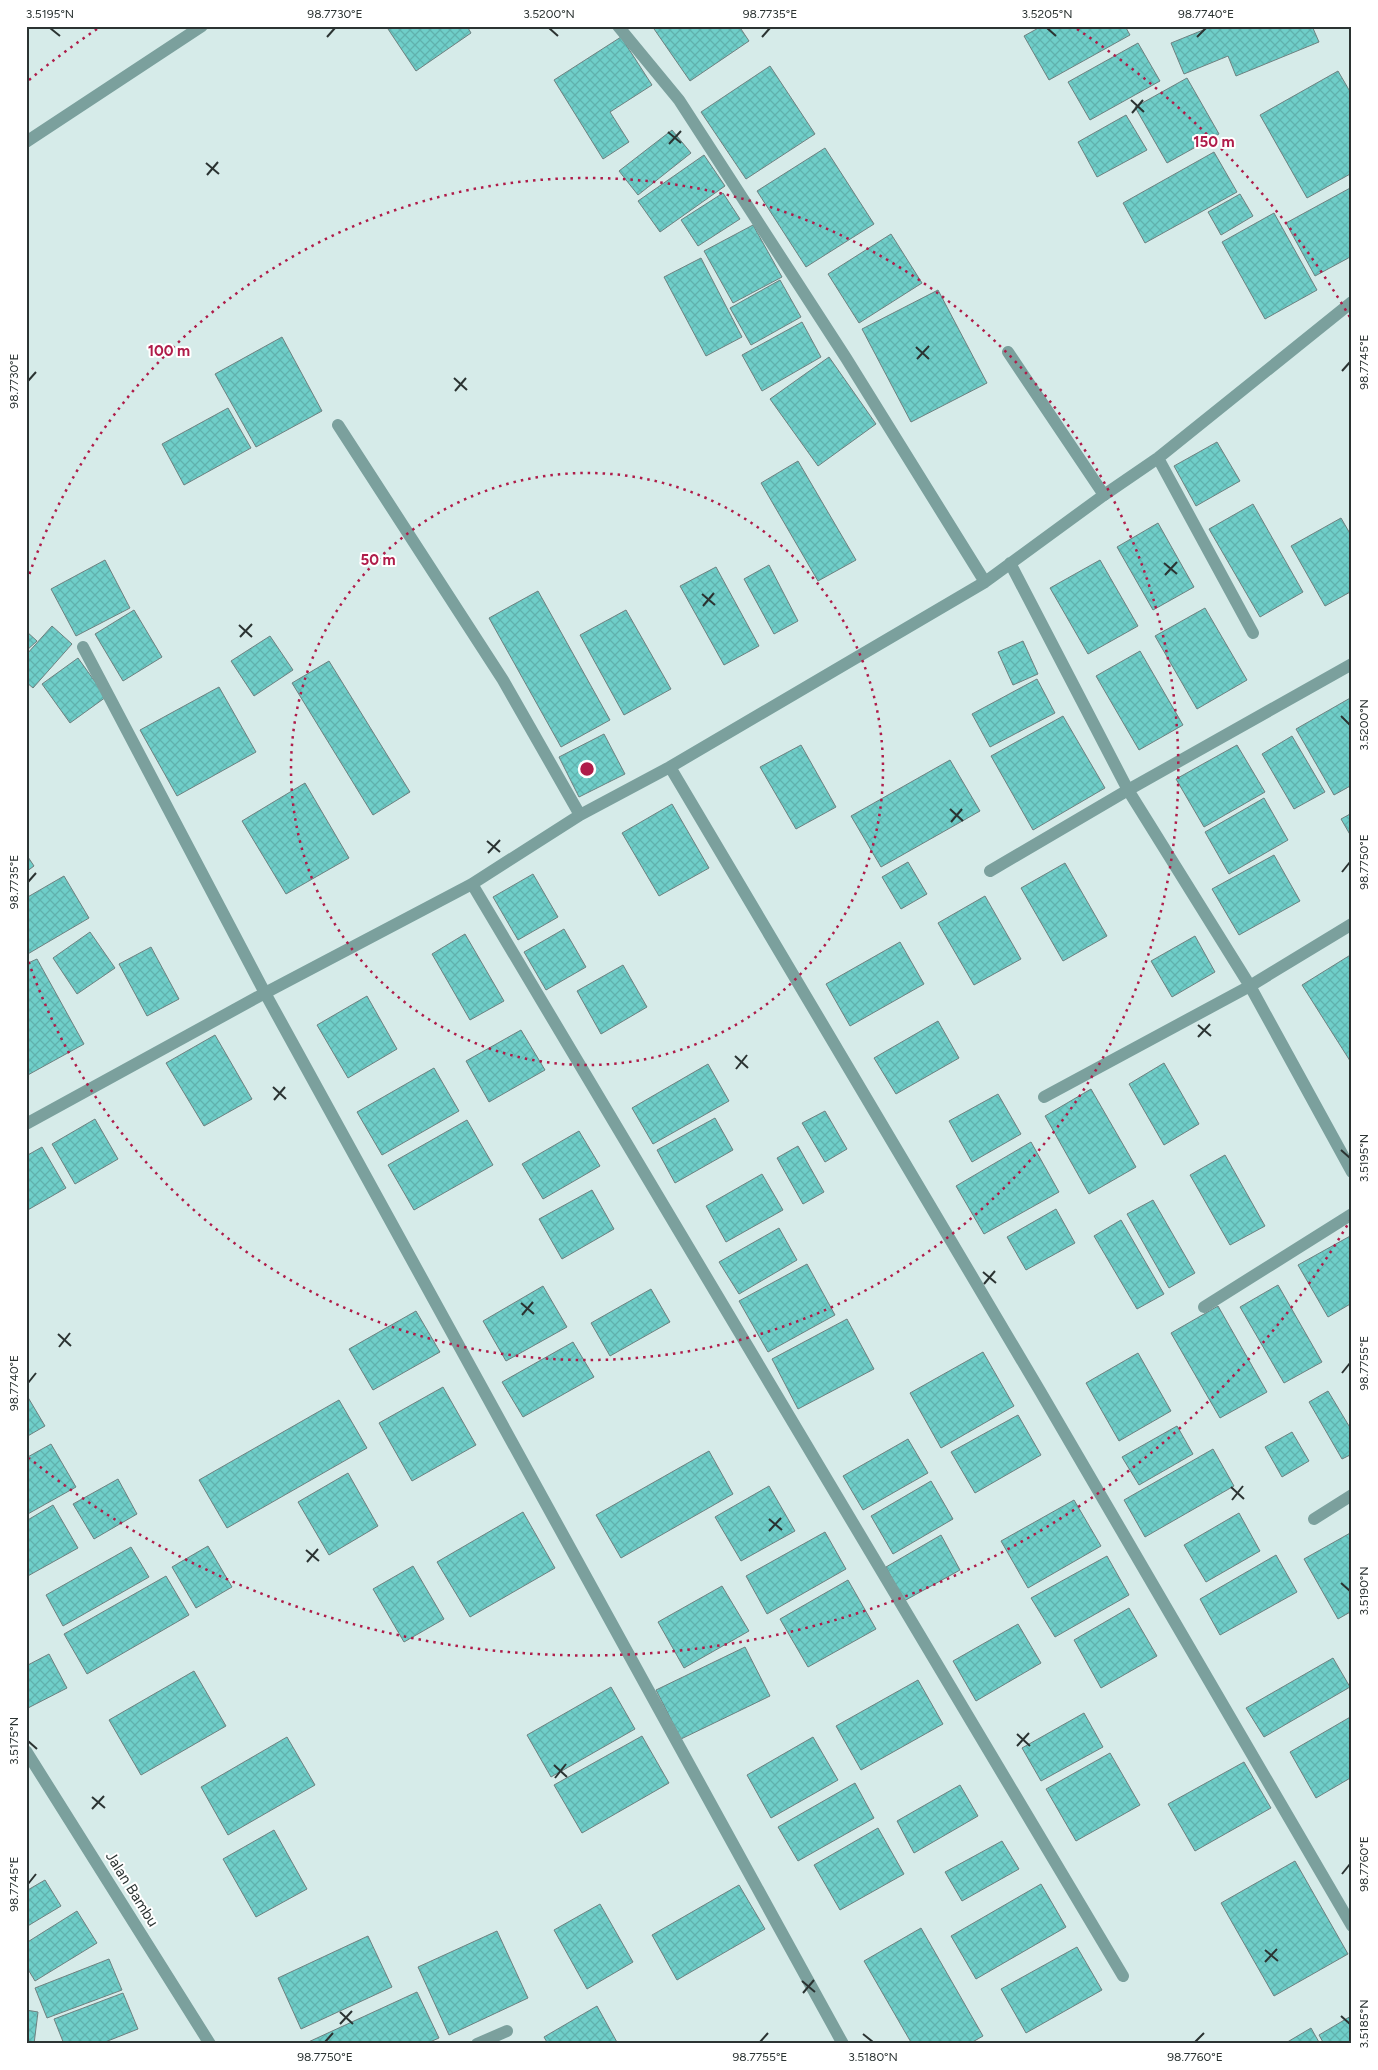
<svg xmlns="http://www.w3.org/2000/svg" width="1378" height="2070" font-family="Figtree,sans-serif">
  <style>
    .building { fill: url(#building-cross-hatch); stroke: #6e8180 }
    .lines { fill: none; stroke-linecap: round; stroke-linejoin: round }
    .service { stroke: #7ba09d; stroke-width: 12 }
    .minor { stroke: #7ba09d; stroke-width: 12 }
    .tertiary { stroke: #7ba09d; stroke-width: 12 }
    .ticks { fill: none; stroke: #2b3332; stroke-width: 2 }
    .ring { fill: none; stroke: #af1c49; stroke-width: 2.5; stroke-dasharray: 2.5 5 }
    .labels { text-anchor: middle; stroke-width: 4; stroke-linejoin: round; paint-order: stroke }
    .street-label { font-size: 15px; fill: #2b3332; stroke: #fff }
    .centre { fill: #af1c49; stroke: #fff; stroke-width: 2.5 }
    .ring-label { font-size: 15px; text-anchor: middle; font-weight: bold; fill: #af1c49; stroke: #fff; stroke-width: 4; stroke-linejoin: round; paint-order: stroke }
    .neatline { fill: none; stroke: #2b3332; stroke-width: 2 }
    .ticks-label { font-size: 12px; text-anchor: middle; fill: #2b3332 }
  </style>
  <defs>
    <pattern id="building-cross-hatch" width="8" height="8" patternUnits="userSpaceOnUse" patternTransform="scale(1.25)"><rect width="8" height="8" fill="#6fcec9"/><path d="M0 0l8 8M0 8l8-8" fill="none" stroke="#60b1ad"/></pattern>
  </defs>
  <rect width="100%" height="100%" fill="#d6ebe9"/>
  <path class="building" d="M386,26H467L471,33L416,71Z
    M652,26H739L749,41L690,81Z
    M1042,26H1125L1130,35L1049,80L1024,36Z
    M1213,26H1312L1319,42L1236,76L1228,56L1184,74L1171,43Z
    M621,37L652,85L610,112L629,142L603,159L554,80Z
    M1138,43L1160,81L1090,120L1068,82Z
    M770,66L815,134L746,179L701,112Z
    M1338,71L1352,95V173L1307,198L1260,115Z
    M1187,78L1219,134L1167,163L1135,107Z
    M1126,115L1147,150L1097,177L1078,142Z
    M672,130L691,153L638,195L619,171Z
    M825,148L874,224L806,267L757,191Z
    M1214,152L1237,192L1145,243L1123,203Z
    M704,155L725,186L660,232L638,201Z
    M1352,187V256L1315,276L1286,223Z
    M723,193L740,219L698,246L681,220Z
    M1240,194L1253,216L1221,235L1208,212Z
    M1274,213L1317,290L1265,319L1222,242Z
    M753,225L782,277L733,303L704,251Z
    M891,234L922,283L859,323L828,274Z
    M701,258L742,337L706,356L664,277Z
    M780,280L801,317L751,345L730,308Z
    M938,290L987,383L911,422L862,329Z
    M802,322L821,357L762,391L742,355Z
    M282,337L322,411L256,447L215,374Z
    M829,357L876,424L818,466L770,399Z
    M228,408L251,448L184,485L162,444Z
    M1217,442L1240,481L1196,506L1174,466Z
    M798,461L856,560L818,581L761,483Z
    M1253,504L1303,592L1260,617L1209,529Z
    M1341,518L1352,537V591L1325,606L1291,546Z
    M1158,523L1194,587L1153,610L1117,547Z
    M105,560L130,608L76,636L51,589Z
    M1100,560L1138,626L1088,654L1050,588Z
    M769,565L798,621L774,634L744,579Z
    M716,567L759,646L724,665L680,586Z
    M538,591L610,720L561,747L489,618Z
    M1205,608L1247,680L1197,709L1155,636Z
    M134,610L162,657L123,681L95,634Z
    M626,610L671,689L624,715L580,635Z
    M52,626L72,644L33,688L26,682V655Z
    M26,631L37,641L26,651Z
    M270,636L293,670L254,696L231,661Z
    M1023,641L1038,674L1013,685L998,652Z
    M1140,651L1183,725L1139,750L1096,676Z
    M78,658L106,697L70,723L42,684Z
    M329,661L410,792L373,815L292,683Z
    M1037,679L1055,713L990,747L972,714Z
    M219,687L256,752L177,796L140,730Z
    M1352,697V785L1334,795L1296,729Z
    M1063,716L1105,788L1033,830L991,756Z
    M604,734L625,774L579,797L559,757Z
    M1292,736L1325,792L1294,809L1262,754Z
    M801,745L836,807L796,829L760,767Z
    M1237,745L1265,792L1204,827L1176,779Z
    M950,760L980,811L881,867L851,816Z
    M305,783L349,858L286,894L242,821Z
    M1264,798L1288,840L1229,874L1205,832Z
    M672,804L709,868L659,896L622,833Z
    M1352,813V838L1341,819Z
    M26,854L34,866L26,872Z
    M1274,855L1300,901L1239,935L1212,889Z
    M908,862L927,894L901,909L882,877Z
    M1065,863L1107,936L1063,961L1021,888Z
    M533,874L558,917L518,940L493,897Z
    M64,876L89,918L26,955V898Z
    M985,896L1021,959L974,985L938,923Z
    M564,929L586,967L546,990L524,952Z
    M90,932L115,968L77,994L53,958Z
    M465,934L504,1001L470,1020L432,954Z
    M1195,936L1215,972L1172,997L1151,961Z
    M900,942L924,984L850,1026L826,984Z
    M151,947L179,999L147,1016L119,964Z
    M1352,954V1064L1302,985Z
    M37,959L84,1044L26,1076V964Z
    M623,965L647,1007L601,1034L577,991Z
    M367,996L397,1049L348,1078L317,1025Z
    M938,1021L959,1058L896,1094L874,1058Z
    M521,1030L545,1070L489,1102L466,1061Z
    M215,1035L252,1099L204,1126L166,1063Z
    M1164,1063L1199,1124L1164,1145L1129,1084Z
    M708,1064L729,1101L653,1144L632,1108Z
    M434,1068L459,1111L382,1155L357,1112Z
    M1091,1089L1136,1167L1089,1194L1045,1116Z
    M998,1094L1021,1134L972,1162L949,1121Z
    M825,1111L847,1149L825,1162L802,1123Z
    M715,1118L733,1150L675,1183L657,1150Z
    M95,1119L118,1159L75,1184L52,1144Z
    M467,1120L493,1165L414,1210L388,1165Z
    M579,1131L600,1166L543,1199L522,1164Z
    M1031,1142L1059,1192L984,1234L956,1186Z
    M798,1146L824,1192L803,1204L777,1158Z
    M42,1147L66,1188L26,1211V1156Z
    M1225,1155L1265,1226L1230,1245L1190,1175Z
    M762,1174L783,1210L726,1242L706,1206Z
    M592,1190L614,1229L562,1259L539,1219Z
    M1153,1200L1195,1273L1169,1288L1127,1214Z
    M1056,1209L1075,1243L1026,1270L1007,1237Z
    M1121,1220L1164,1294L1137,1309L1094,1236Z
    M779,1228L797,1260L739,1294L719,1262Z
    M1352,1235V1303L1328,1317L1298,1265Z
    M807,1264L835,1315L768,1352L739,1301Z
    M1278,1285L1322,1362L1284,1383L1240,1307Z
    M543,1286L567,1327L506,1361L483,1321Z
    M651,1289L670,1322L610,1356L591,1323Z
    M1218,1306L1267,1392L1220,1418L1171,1333Z
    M416,1311L440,1352L373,1390L349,1349Z
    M847,1319L874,1369L798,1409L772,1359Z
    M573,1342L594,1377L523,1417L502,1382Z
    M983,1352L1014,1406L941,1448L910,1393Z
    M1138,1353L1171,1411L1119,1441L1086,1383Z
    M443,1387L476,1445L412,1481L379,1423Z
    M1328,1391L1352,1431V1454L1342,1459L1309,1402Z
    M26,1394L45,1426L26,1437Z
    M339,1400L367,1448L227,1528L199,1480Z
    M1018,1415L1041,1455L975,1493L951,1452Z
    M1177,1426L1193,1454L1139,1485L1122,1457Z
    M1292,1432L1309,1461L1282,1477L1265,1447Z
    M908,1439L928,1473L863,1510L843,1476Z
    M51,1444L76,1487L26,1515V1458Z
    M1213,1449L1234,1486L1145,1537L1124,1500Z
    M709,1451L733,1494L621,1558L596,1515Z
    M348,1473L378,1526L329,1555L298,1502Z
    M118,1479L137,1514L94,1539L73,1504Z
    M931,1481L953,1519L893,1554L871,1516Z
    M769,1486L795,1531L741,1561L715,1517Z
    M1074,1500L1101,1546L1028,1588L1001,1541Z
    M53,1505L78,1548L26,1577V1521Z
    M523,1512L555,1568L470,1617L437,1562Z
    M1239,1513L1260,1551L1206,1582L1184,1545Z
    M825,1532L846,1569L767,1614L746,1576Z
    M1352,1532V1611L1338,1619L1304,1559Z
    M941,1535L960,1570L904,1601L886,1567Z
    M208,1546L232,1587L196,1608L172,1567Z
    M131,1547L149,1577L63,1626L46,1595Z
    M1276,1555L1297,1592L1220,1635L1200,1599Z
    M1107,1556L1129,1595L1055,1637L1031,1598Z
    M413,1566L444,1619L404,1642L373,1589Z
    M166,1576L189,1615L87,1674L64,1634Z
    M848,1580L876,1629L808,1667L780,1619Z
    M722,1586L749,1631L684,1668L658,1622Z
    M1129,1608L1157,1656L1101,1688L1074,1640Z
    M1018,1624L1041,1663L976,1701L953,1661Z
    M745,1647L770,1696L681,1739L656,1690Z
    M49,1654L67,1688L26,1709V1666Z
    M1333,1658L1350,1687L1264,1737L1246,1708Z
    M194,1671L226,1726L141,1775L109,1720Z
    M918,1680L943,1724L861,1770L836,1726Z
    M611,1687L635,1729L551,1777L527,1735Z
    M1084,1713L1103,1747L1041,1781L1022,1748Z
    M1352,1716V1777L1316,1798L1290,1752Z
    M642,1736L669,1783L582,1833L554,1785Z
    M287,1737L315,1785L228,1835L201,1787Z
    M813,1737L838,1780L771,1818L747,1775Z
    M1110,1753L1140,1805L1076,1841L1046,1789Z
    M1244,1762L1271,1808L1195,1851L1168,1804Z
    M855,1783L874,1818L798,1861L778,1827Z
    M960,1785L978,1816L914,1853L897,1821Z
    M878,1828L904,1874L840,1910L814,1865Z
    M274,1830L307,1889L256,1917L223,1859Z
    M1002,1841L1019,1869L962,1901L945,1872Z
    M1295,1861L1348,1954L1274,1996L1221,1903Z
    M45,1880L61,1906L26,1927V1891Z
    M1041,1884L1066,1927L976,1979L951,1936Z
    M739,1885L765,1929L677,1980L652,1935Z
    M600,1904L633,1962L587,1989L554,1930Z
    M77,1911L97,1943L35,1981L26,1966V1943Z
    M921,1928L983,2036L969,2044H912L864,1961Z
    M497,1931L528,1998L449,2035L418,1967Z
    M368,1936L392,1987L301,2029L278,1978Z
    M1077,1947L1102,1990L1026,2033L1001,1989Z
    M109,1959L122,1990L47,2018L35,1988Z
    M417,1992L439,2038L425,2044H304Z
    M123,1993L138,2029L100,2044H64L54,2019Z
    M597,2006L618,2044H548L544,2037Z
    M26,2010L38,2012L34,2044H26Z
    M1351,2016L1352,2044H1324L1319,2035Z
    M1311,2028L1320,2044H1284Z"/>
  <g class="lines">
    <path class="service" d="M1008,352L1104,495"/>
    <path class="minor" d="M618,26L679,100L846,358L985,582
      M26,142L202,26
      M338,425L503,680L580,815
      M1158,458L1253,633
      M1010,563L1128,790L1250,986L1352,1172
      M83,647L265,993L843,2044
      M670,767L1040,1391L1352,1926
      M990,871L1128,790L1352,664
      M472,884L1123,1976
      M1044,1097L1250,986L1352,924
      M26,1124L265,993L472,884L580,815L670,767L985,582L1104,495L1158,458L1352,302
      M1204,1307L1352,1214
      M1314,1519L1352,1495
      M477,2044L507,2031"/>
    <path class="tertiary" d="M26,1751L210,2044"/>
  </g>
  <path class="ticks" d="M50,28L60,36M549,28L558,36M1047,28L1056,36M327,37L335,28M762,37L770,28M1197,37L1206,28M1131,100L1144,112M1132,113L1143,100M668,132L681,143M669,144L681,131M206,163L219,174M207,175L218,162M916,347L929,359M917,359L929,346M1342,371L1350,362M454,378L467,390M28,381L36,372M455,391L466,378M1164,563L1177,574M1165,575L1177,562M702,594L715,605M703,606L714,593M239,625L252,637M240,637L252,624M1341,716L1350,725M950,809L963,821M951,822L962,809M487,841L500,852M488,853L500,840M1342,872L1350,862M28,882L36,873M1198,1025L1211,1036M1198,1037L1210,1024M735,1056L748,1068M736,1069L747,1055M273,1087L286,1099M274,1100L285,1087M1341,1150L1350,1158M983,1272L996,1283M984,1284L995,1271M521,1303L534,1314M522,1315L533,1302M58,1334L71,1346M59,1347L70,1333M1342,1373L1350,1363M28,1383L36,1373M1231,1487L1244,1499M1232,1500L1243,1486M769,1519L782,1530M769,1531L781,1518M306,1550L319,1561M307,1562L318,1549M1341,1583L1350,1591M1017,1734L1030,1746M28,1741L37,1749M1017,1746L1029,1733M554,1765L567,1777M555,1778L566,1764M92,1797L105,1808M92,1809L104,1796M1342,1874L1350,1864M28,1884L36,1874M1265,1950L1278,1961M1265,1962L1277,1949M802,1981L815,1992M803,1993L814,1980M340,2012L353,2024M1341,2016L1350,2024M340,2024L352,2011M863,2034L873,2042M325,2042L333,2033M760,2042L768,2033M1195,2042L1204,2033"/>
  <g class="ring">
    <circle cx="587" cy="769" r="296"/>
    <path d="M27 581A591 591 0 1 1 27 957"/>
    <path d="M1351 1219A887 887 0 0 1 29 1458M29 80A887 887 0 0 1 97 29M1077 29A887 887 0 0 1 1351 319"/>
  </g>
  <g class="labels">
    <g class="street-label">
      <text transform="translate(132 1889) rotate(58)" y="5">Jalan Bambu</text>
    </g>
  </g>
  <circle cx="587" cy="769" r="8" class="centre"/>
  <g class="ring-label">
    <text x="1214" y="147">150 m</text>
    <text x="169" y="356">100 m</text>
    <text x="378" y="565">50 m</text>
  </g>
  <rect width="1378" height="2070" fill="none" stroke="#ffffff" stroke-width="55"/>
  <rect x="28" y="28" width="1322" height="2014" class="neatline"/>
  <g class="ticks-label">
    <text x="50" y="18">3.5195°N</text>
    <text x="335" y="18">98.7730°E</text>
    <text x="549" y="18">3.5200°N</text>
    <text x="770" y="18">98.7735°E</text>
    <text x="1047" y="18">3.5205°N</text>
    <text x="1206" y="18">98.7740°E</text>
    <text transform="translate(1364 362) rotate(-90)" y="4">98.7745°E</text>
    <text transform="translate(14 381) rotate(-90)" y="4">98.7730°E</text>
    <text transform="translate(1364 725) rotate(-90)" y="4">3.5200°N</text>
    <text transform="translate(1364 862) rotate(-90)" y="4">98.7750°E</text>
    <text transform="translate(14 882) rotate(-90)" y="4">98.7735°E</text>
    <text transform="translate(1364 1158) rotate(-90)" y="4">3.5195°N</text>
    <text transform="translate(1364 1363) rotate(-90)" y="4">98.7755°E</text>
    <text transform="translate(14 1383) rotate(-90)" y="4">98.7740°E</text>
    <text transform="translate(1364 1591) rotate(-90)" y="4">3.5190°N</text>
    <text transform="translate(14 1741) rotate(-90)" y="4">3.5175°N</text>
    <text transform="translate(1364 1864) rotate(-90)" y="4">98.7760°E</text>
    <text transform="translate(14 1884) rotate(-90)" y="4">98.7745°E</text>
    <text transform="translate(1364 2024) rotate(-90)" y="4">3.5185°N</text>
    <text x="325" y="2061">98.7750°E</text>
    <text x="760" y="2061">98.7755°E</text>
    <text x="873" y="2061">3.5180°N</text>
    <text x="1195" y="2061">98.7760°E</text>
  </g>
</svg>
